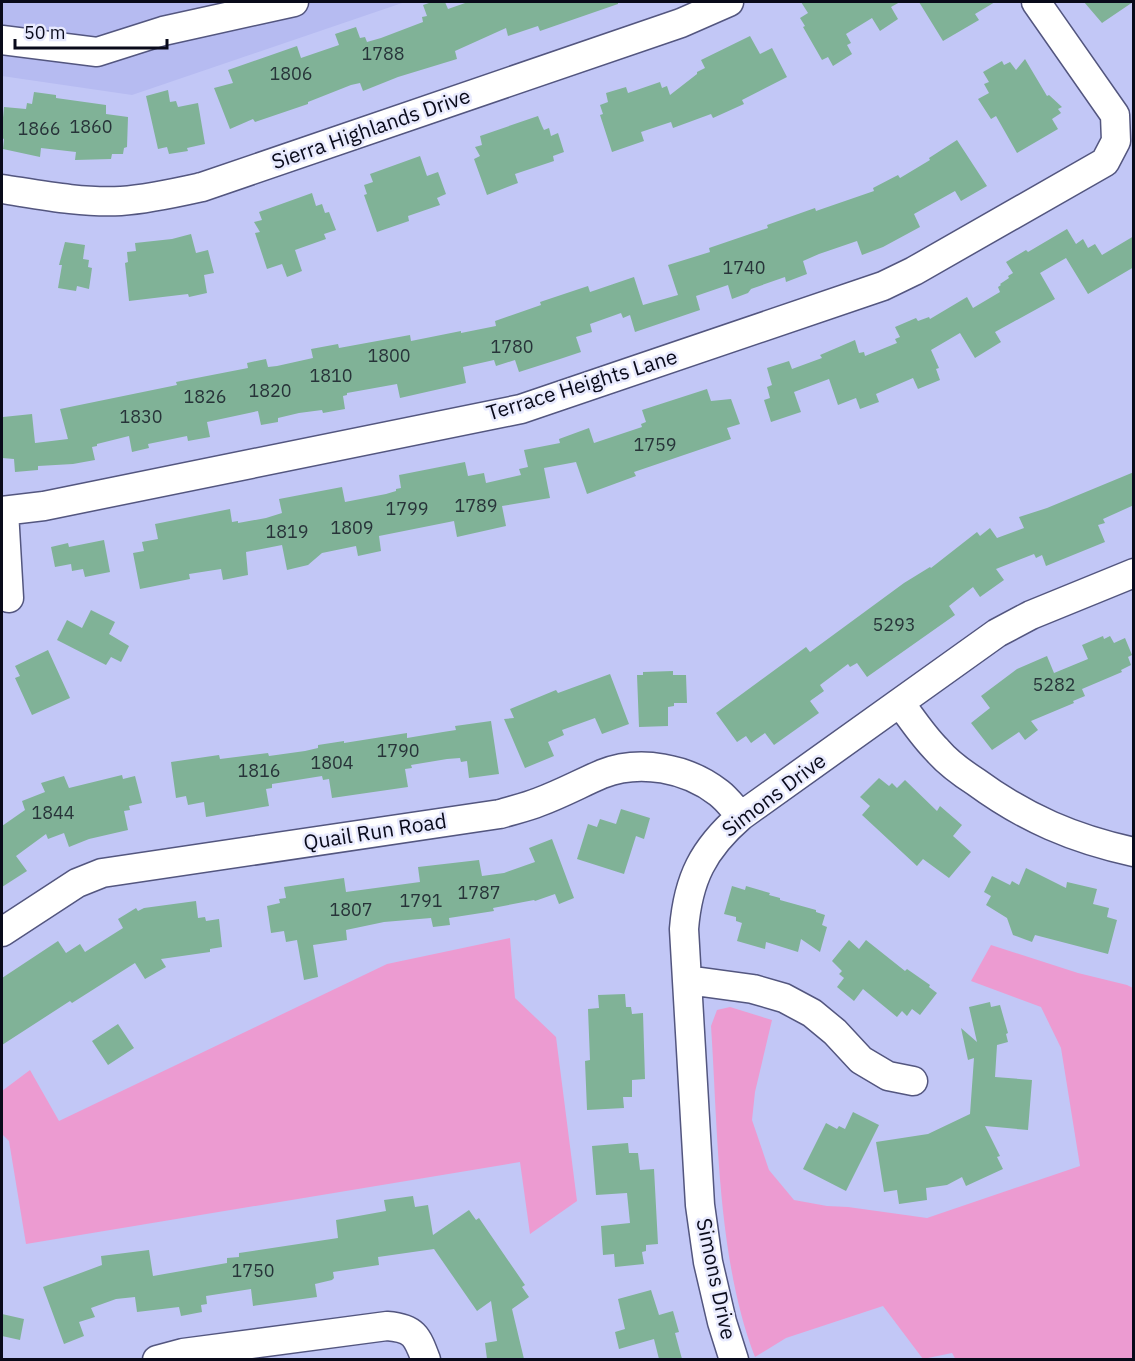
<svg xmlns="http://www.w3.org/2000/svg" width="1135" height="1361" font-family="'IBM Plex Sans',sans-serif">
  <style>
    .built { fill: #b6bbf1 }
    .green { fill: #ec9bd1 }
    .building { fill: #80b297 }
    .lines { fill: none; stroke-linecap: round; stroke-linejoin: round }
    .minor-casing { stroke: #53567f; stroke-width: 31 }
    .minor { stroke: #fff; stroke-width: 28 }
    .labels { text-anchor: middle; stroke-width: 5; stroke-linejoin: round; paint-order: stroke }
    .number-label { font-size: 18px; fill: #273439 }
    .street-label { font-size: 21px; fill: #090a1a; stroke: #e8eafe }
  </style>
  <rect width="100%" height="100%" fill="#c2c7f6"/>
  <path class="built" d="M2,2H405L132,95L2,76Z"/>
  <path class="green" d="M510,938L515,998L556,1037L577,1201L530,1234L520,1162L26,1244L9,1141L2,1134V1091L30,1070L59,1121L387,964Z
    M991,945L1078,973L1127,985L1133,988V1359L956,1360L952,1353L923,1359L883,1306L786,1338L755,1357C717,1259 718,1130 711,1026L717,1010L730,1007L772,1020L755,1092L752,1120L769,1170L794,1200L827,1206L848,1207L927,1218L1080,1166L1061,1048L1041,1007L971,981Z"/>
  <path class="building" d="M432,2H445L448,9L468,2H618V4L540,31L538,26L508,36L506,28L455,51L457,59L398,77L363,91L360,83L351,85L308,102V104L255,122L253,119L230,129L214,88L233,83L228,70L297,46L301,58L339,45L335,34L356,27L360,38L365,37L367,42L381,38L423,22L422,17L427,16L423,5Z
    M801,2H900L891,7L898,19L880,31L872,18L846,34L851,43L847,45L852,54L833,66L828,57L822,60L803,27L805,26L800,18L808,13Z
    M919,2H995L975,14L979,20L943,41Z
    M1084,2H1133L1102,23Z
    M750,36L760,54L772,48L787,77L742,100L744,104L713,118L711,114L673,128L671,122L641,132L644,141L612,152L600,115L603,114L600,105L608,102L606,93L626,87L628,93L660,82L662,88L667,86L670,95L697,74V72L705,68L701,60Z
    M1025,59L1047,96L1049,95L1062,107L1058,109L1061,113L1052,119L1058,129L1017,153L996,116L991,119L978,99L989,93L984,84L989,82L983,72L1002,61L1004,65L1010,62L1016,70Z
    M168,90L170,102L176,101L178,107L198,103L205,144L187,148L188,151L169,154L167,147L158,149L146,96Z
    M34,92L56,95V98L106,105V114L128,117L127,147L124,148L123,154H112L111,159L75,160L76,152L41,148L40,157L3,149L4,139L2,138V128L4,107L26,109L27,103L32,104Z
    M538,116L542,126L544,130L549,128L551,136L558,133L564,152L553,156L554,161L515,174L518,183L487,195L474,159L480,156L475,147L482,145L480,136Z
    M957,140L987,186L961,201L955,191L914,214L920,227L883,247L862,255L857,241L819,254L803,261L807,274L786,282L785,277L751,289L748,293L732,299L728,285L696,296L700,310L635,332L630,315L623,318L621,313L590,324L592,332L576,337L581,352L560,359L519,372L515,360L496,366L494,360L463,367L466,383L400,398L397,384L347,393V395L343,396L345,409L323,413L322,410L299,413L278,418V422L261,425L258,411L207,422L210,437L188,441L187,436L148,444L149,448L132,452L129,436L97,444V446L92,447L95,460L73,464L38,466V470L15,472L14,459L2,458L3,417L32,414L35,443L68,439L60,409L177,385L176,382L248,368L247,363L266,359L268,367L277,366L313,358L311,349L338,344L339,348L410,335L411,341L461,331V333L496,326L495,321L541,305L540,302L588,286L590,292L634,277L643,305L678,295L668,265L710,252L709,248L768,228L767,225L815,208L816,211L874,191L873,188L898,175L900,178L930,160L929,158Z
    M420,156L427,176L438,172L446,194L437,198L440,205L408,216L409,221L377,232L364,195L367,194L364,185L373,182L370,174Z
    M312,193L316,206L322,204L325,213L329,212L336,230L324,234L326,239L295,250L302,271L287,277L282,264L267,269L255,233L260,232L254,222L262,220L259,212Z
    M1067,229L1076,244L1083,239L1088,248L1095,244L1102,255L1134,236V267L1088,294L1066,258L1040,273L1055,299L995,332L1001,342L975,358L960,333L931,350L939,368L936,369L940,380L918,389L913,378L876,394L879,402L860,409L856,398L838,405L829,379L794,392L801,412L771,422L764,400L770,398L767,387L772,385L767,368L789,361L792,369L822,358L820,355L855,340L859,353L864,352L865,356L897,343L895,339L900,337L895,327L916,318L918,321L929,317L930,319L967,297L973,308L1000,292L998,287L1001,285L1000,284L1009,278L1008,276L1013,273L1006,262L1026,250L1028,252Z
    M191,234L196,253L208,250L214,273L204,275L207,293L189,297L188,294L129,301L125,263L128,262L127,252L136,251L135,243L172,239Z
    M65,242L85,245L83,259L89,260L88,267L92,268L89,289L77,286L76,291L58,288L62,265H59Z
    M707,389L711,401L731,399L740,424L727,428L731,439L634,472L636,476L587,494L576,462L544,468L550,498L502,506L506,526L457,537L454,521L379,536L381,551L358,556L356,546L322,553L308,565L287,570L282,545L246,552L248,575L223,580L221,569L189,574L190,579L140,589L133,553L144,551L142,542L158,539L155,524L230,509L232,522L238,521V523L266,518L282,513L279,499L342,487L345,502L386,494L396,491V489L401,488L399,475L465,462L468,476L484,473L486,483L521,475L519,469L528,467L524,450L560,443L559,439L589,428L594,443L642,427L641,424L646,422L642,410Z
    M1134,472V505L1103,519L1105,523L1098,525L1105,542L1046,566L1042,555L1036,558L1034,554L996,569L1004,580L980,597L973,587L949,606L955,615L867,677L857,663L850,667L848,664L820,685L824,691L810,701L819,713L774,745L765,733L751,743L746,736L737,742L716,713L806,647L810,652L904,583L930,567L931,568L977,532L980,536L990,528L997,538L1024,528L1019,517L1047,508Z
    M104,540L110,572L85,577L83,569L72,571L71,564L55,567L51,547L68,543L69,547Z
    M91,610L115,622L109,634L129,646L121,662L111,657L106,665L57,640L67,620L82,628Z
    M1103,636L1104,639L1110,636L1114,643L1125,638L1132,655L1128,657L1131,665L1121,670L1122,672L1082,689L1085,696L1073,701L1074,703L1031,721L1038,730L1025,740L1019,732L992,750L971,723L990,708L981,696L1017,669L1047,656L1054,673L1088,659L1082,645Z
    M48,650L70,698L32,715L15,678L20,676L15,666Z
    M673,671V675H686L687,703H674V706L668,707V726L639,727L637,675H643V672Z
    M610,674L629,724L602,734L595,718L562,730L564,735L548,742L554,756L525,768L504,719L514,718L510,709L556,690L558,693Z
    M491,721L499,774L469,778L467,761L461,762L460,758L447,759L411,765L412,768L405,769L408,787L332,798L329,779L323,780L322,776L272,784V788L266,789L269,806L206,817L204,802L188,805L186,796L176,798L171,762L219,755L220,759L268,753L269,756L305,751L318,748V745L344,741V743L407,733V738L443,732L456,730L455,726Z
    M122,775L123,779L135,776L142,803L129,806L130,810L124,811L128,830L89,839L69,847L64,833L48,839L46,834L16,856L27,871L2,887V826L25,810L22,801L45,792L41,783L64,776L69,788Z
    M879,778L889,786L892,783L897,788L905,780L937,811L940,806L962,825L953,836L971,852L949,878L923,859L917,866L862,815L870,806L860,797Z
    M621,809L650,818L644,839L636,836L624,874L577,859L588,824L597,827L600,819L616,824Z
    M552,839L574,898L559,904L555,894L535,901L534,900L493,908L494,911L449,918L450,925L433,927L431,918L384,922L346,930L347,940L313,945L318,977L304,980L297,940L286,942L284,931L271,933L267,906L280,903L279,899L286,898L284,887L344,878L346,892L420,882L418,867L479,860L482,876L504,873L535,862L529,848Z
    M1026,868L1066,888L1067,882L1097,889L1093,904L1109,908L1107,917L1117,920L1108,954L1035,935L1032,942L1013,935L1007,918L986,905L991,896L984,892L992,876L1010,885L1012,881L1019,885Z
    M732,886L745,890L746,886L770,893L769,895L780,898V900L816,910V912L825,915L822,925L827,927L820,952L801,939L798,952L766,942L765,949L737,941L742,923L736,921V917L724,914Z
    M196,901L198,918L205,917L206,921L219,919L222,947L210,949V952L161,959L166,967L145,979L135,963L72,1003L70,1001L2,1045V978L58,941L66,953L80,944L85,952L123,928L118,919L136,908L138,911L144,908Z
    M849,940L859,949L866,940L905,971L907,969L930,985L929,987L937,993L920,1015L912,1009L907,1016L902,1011L897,1017L863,989L854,1001L837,987L844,978L839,974L842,971L832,961Z
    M625,994L626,1007H631L632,1014L643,1013L645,1079L632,1080V1097H623L624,1108L587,1110L585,1061L590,1060L588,1009L599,1008L598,995Z
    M990,1002L991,1007L1000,1005L1008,1033L1006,1034L1008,1042L997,1045L995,1077L1032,1080L1028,1130L985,1126L1000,1156L997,1157L1003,1169L966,1186L962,1177L947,1185L926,1188L927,1200L899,1204L897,1190L884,1192L876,1142L928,1134L970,1114L974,1058L968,1060L961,1028L977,1042L969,1007Z
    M118,1024L134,1048L108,1065L92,1041Z
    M853,1112L879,1125L846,1191L803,1169L826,1123L837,1129L839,1126L845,1129Z
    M628,1143L629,1153H638L640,1170L654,1169L658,1244L646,1245V1251L642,1252L644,1264L615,1267L614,1254L603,1255L601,1226L630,1223L627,1193L596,1195L592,1146Z
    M413,1196L415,1207L428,1205L433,1235L469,1210L476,1220L479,1218L525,1285L522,1287L529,1297L512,1309L524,1359H487L485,1343L497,1341L491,1301L477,1311L434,1249L378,1257L379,1265L333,1272L334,1278L332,1280L315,1284L317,1297L253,1306L251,1289L206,1296L207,1304L201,1305L202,1312L181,1316L179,1307L137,1312L135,1297L116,1299L91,1308L95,1317L79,1322L84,1336L64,1344L43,1287L102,1265L101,1256L149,1250L153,1276L227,1263V1258L239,1257V1253L338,1238L336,1220L386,1211L384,1200Z
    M651,1290L659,1315L673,1311L679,1332L675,1333L682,1359H659L654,1339L619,1349L615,1332L625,1329L618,1299Z
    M2,1314L24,1319L20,1340L2,1336Z"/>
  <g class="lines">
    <g class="minor-casing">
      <path id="minor" d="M2,40L97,52L163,31L294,2
        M2,189C41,195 81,203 121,201C149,199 175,193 202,187L681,23L729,2
        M2,511L44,506L521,409L883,286L914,271L1105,162L1116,141L1115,115L1036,2
        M4,511L9,598
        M900,703C912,719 923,736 937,750C948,763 962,773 976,782C1025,818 1074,839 1134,852
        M2,932L77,883L102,873L500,814C513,810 527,807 539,802C561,794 581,783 602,774C640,759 687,768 719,793C727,799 734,809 741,816
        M687,980L753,989L784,998L812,1013L835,1032L861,1060L888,1076L913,1081
        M157,1360L183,1353L387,1326C414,1328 417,1336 426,1360
        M734,1360L722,1322L708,1262L700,1205L684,929C688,879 703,849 741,816L997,633L1031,615L1134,573"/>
    </g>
    <use href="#minor" class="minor"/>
  </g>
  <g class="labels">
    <g class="number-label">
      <text x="383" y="60">1788</text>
      <text x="291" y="80">1806</text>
      <text x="91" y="133">1860</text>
      <text x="39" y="135">1866</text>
      <text x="744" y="274">1740</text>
      <text x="512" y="353">1780</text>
      <text x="389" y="362">1800</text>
      <text x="331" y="382">1810</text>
      <text x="270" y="397">1820</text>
      <text x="205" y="403">1826</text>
      <text x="141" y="423">1830</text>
      <text x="655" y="451">1759</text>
      <text x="476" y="512">1789</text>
      <text x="407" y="515">1799</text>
      <text x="352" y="534">1809</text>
      <text x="287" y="538">1819</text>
      <text x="894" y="631">5293</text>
      <text x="1054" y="691">5282</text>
      <text x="398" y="757">1790</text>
      <text x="332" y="769">1804</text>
      <text x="259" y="777">1816</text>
      <text x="53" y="819">1844</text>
      <text x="479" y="899">1787</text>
      <text x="421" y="907">1791</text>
      <text x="351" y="916">1807</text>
      <text x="253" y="1277">1750</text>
    </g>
    <g class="street-label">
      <text transform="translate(371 129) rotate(-19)" y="7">Sierra Highlands Drive</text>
      <text transform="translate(582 385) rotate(-17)" y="7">Terrace Heights Lane</text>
      <text transform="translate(774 795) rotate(-37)" y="7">Simons Drive</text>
      <text transform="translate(375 832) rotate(-9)" y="7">Quail Run Road</text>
      <text transform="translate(716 1279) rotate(78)" y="7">Simons Drive</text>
    </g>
  </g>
  <rect width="1135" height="1361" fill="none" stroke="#090a1a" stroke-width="6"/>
  <path d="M15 39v9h152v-9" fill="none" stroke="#090a1a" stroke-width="3"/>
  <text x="24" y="39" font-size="18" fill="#090a1a" stroke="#e8eafe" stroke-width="4.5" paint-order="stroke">50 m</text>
</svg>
